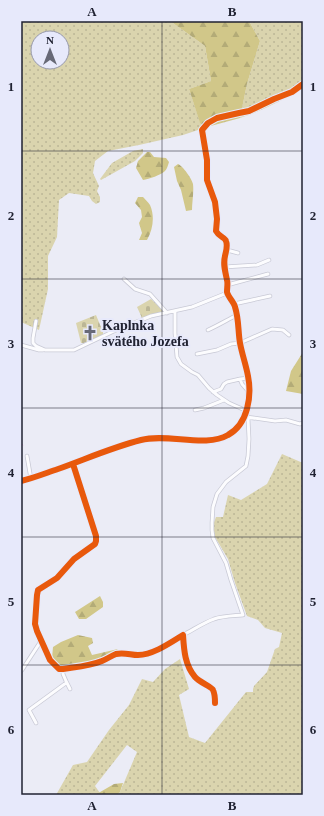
<svg xmlns="http://www.w3.org/2000/svg" width="324" height="816" font-family="'Times New Roman',serif">
  <style>
    .grass { fill: url(#grass-dots); fill-rule: evenodd }
    .forest { fill: url(#forest-firs) }
    .cemetery { fill: url(#cemetery-stones) }
    .lines { fill: none; stroke-linecap: round; stroke-linejoin: round }
    .stream { stroke: #f7c2e8; stroke-width: 1 }
    .minor-casing { stroke: #c8c9d5; stroke-width: 4.5 }
    .tertiary-casing { stroke: #c8c9d5; stroke-width: 5.5 }
    .minor { stroke: #fcfcfe; stroke-width: 3 }
    .tertiary { stroke: #fcfcfe; stroke-width: 4 }
    .cycleway-casing { stroke: #e7e9fb; stroke-width: 8 }
    .cycleway { stroke: #e8590c; stroke-width: 6 }
    .grid { fill: none; stroke: #202232; stroke-width: 1; stroke-opacity: 0.55 }
    .labels { text-anchor: middle; stroke-width: 4; stroke-linejoin: round; paint-order: stroke }
    .poi-label { font-size: 14px; font-weight: bold; fill: #202232; stroke: #e7e9fb; text-anchor: start }
    .neatline { fill: none; stroke: #202232; stroke-width: 1.5 }
    .grid-label { font-size: 13px; text-anchor: middle; font-weight: bold; fill: #202232 }
  </style>
  <defs>
    <pattern id="grass-dots" width="8" height="8" patternUnits="userSpaceOnUse"><rect width="8" height="8" fill="#dad4ae"/><path d="M2 2h.1M6 6h.1" fill="none" stroke="#bbb696" stroke-width="1.8" stroke-linecap="round"/></pattern>
    <pattern id="forest-firs" width="22" height="20" patternUnits="userSpaceOnUse"><rect width="22" height="20" fill="#d1c789"/><path d="M5 1l3.5 6h-7zM16 11l3.5 6h-7z" fill="#b3ab77"/></pattern>
    <pattern id="cemetery-stones" width="16" height="16" patternUnits="userSpaceOnUse"><rect width="16" height="16" fill="#dad4ae"/><path d="M2 7V4a2 2 0 0 1 4 0v3zM10 15v-3a2 2 0 0 1 4 0v3z" fill="#bbb696"/></pattern>
  </defs>
  <rect width="100%" height="100%" fill="#ebecf6"/>
  <path class="grass" d="M21,21H170L205,46L211,81L189,89L200,122L207,127L183,135L139,145L108,151L95,161L93,173L99,186L97,191L100,197V202L96,204L92,201L89,196L69,193L59,200L57,237L48,256V289L39,330L21,322ZM38,38H62V62H38Z
    M249,21H303V88C283,100 262,111 240,118L247,84L260,41Z
    M143,149V153L135,161L101,180L100,179L112,163L133,151Z
    M282,454L303,463V795H117L120,792L137,752L127,745L95,786L100,793L95,795H56L73,765L87,762L109,730L129,705L142,679L153,682L165,669L180,659L189,689L179,695L189,737L205,743L246,692H253V689L254,686L267,672L275,649L279,647L282,633L265,628L258,620L247,616L235,583L228,559L215,537L213,525L216,517H223L228,495L241,500L267,484Z"/>
  <path class="forest" d="M170,21H249L260,41L247,84L240,118L207,127L200,123L189,89L211,81L205,46Z
    M147,152H150L154,157L166,158L169,162C168,165 167,169 165,171C161,175 149,179 143,180L136,168L138,161Z
    M178,164C183,166 192,179 193,184C194,192 192,203 192,210L186,211L181,190L177,181L174,167Z
    M138,197H143C145,199 148,202 150,205C155,216 153,230 147,240H139L142,233L139,223L142,217L141,210L135,203Z
    M303,352V394L286,391L291,371Z
    M100,596L103,602V607L86,619H79L75,612Z
    M78,635L92,638L93,643L88,646L92,655L118,649L105,658L85,663L61,666L52,658L53,647L61,642Z
    M123,783L120,792L117,795H95L114,784Z"/>
  <path class="cemetery" d="M151,299L162,309L163,312L153,314L142,318L137,307Z
    M96,315L103,332V335L84,343H81L76,323Z"/>
  <g class="lines">
    <path class="stream" d="M21,443L23,445"/>
    <g class="minor-casing">
      <path id="minor" d="M223,238L226,240L227,250L225,256L224,269L227,281V293L235,306L240,343L246,365
        M227,250L238,253
        M224,267L257,265L269,260
        M124,279L135,289L150,294L167,313
        M227,285L268,274
        M234,304L270,296
        M175,311V333L177,357L181,364L192,372L198,375L209,388L217,395L229,403L247,411
        M36,321L33,338V343L36,346L45,350H74L114,331L151,316L192,307L227,293
        M208,330C219,325 227,320 237,315
        M21,345L39,350H43
        M197,354L217,350L231,344L240,343L272,329L283,330L289,335
        M249,378L240,379L242,384L249,392
        M213,392L221,389L224,384L227,382L240,379
        M195,410L204,408L224,400
        M246,417L275,421L286,420L300,424L303,423
        M27,456L31,479
        M73,464L96,536V541L95,544L74,559L57,578L38,590L37,595L35,624L37,631L50,660L59,669H63C76,667 90,666 102,661C107,659 111,656 116,654C124,652 131,655 138,655C153,655 170,643 183,635C184,651 185,665 195,677C199,682 212,687 213,690C215,694 215,699 215,703
        M183,635C193,630 203,623 214,619C223,616 233,616 243,615L231,580L226,563L213,538L212,530V523L213,507L217,494L226,482L246,466L248,456L249,439L248,418
        M21,671L22,670L39,644L40,640
        M66,681L70,689
        M36,723L29,710L66,683V681L63,674V669"/>
    </g>
    <g class="tertiary-casing">
      <path id="tertiary" d="M21,481L33,478C57,469 81,460 105,452C118,447 132,441 145,439C165,435 186,441 206,440C250,439 252,398 246,365"/>
    </g>
    <use href="#minor" class="minor"/>
    <use href="#tertiary" class="tertiary"/>
    <g class="cycleway-casing">
      <path id="cycleway" d="M73,464L96,536V541L95,544L74,559L57,578L38,590L37,595L35,624L37,631L50,660L59,669H63C76,667 90,666 102,661C107,659 111,656 116,654C124,652 131,655 138,655C153,655 170,643 183,635C184,651 185,665 195,677C199,682 212,687 213,690C215,694 215,699 215,703
        M21,481C34,478 46,473 58,469C86,459 113,447 141,440C167,433 206,448 228,435C248,424 252,396 248,376C246,365 242,354 240,343C238,332 239,319 235,307C234,302 228,297 227,292C227,288 228,283 227,280C225,271 223,264 225,256C226,251 228,246 226,241C225,237 219,237 216,231L217,219L215,202L207,180V160L202,130L208,123L217,118L239,113L249,111L274,99L292,92L303,84"/>
    </g>
    <use href="#cycleway" class="cycleway"/>
  </g>
  <path class="grid" d="M162,21V795M21,151H303M21,279H303M21,408H303M21,537H303M21,665H303"/>
  <defs>
    <g id="church-bare" transform="scale(1.2)"><path d="M-1.2-6h2.4v3.5h3.3v2.4h-3.3V6h-2.4V-.1h-3.3v-2.4h3.3Z" fill="#676977" stroke="#e7e9fb" stroke-width="2.5" paint-order="stroke"/></g>
  </defs>
  <g fill-rule="evenodd">
    <use href="#church-bare" x="90" y="333"/>
  </g>
  <g class="labels">
    <g class="poi-label">
      <text x="102" y="330">Kaplnka<tspan x="102" dy="16">svätého Jozefa</tspan></text>
    </g>
  </g>
  <rect width="324" height="816" fill="none" stroke="#e7e9fb" stroke-width="44"/>
  <g transform="translate(50 50)"><circle r="19" fill="#e7e9fb" stroke="#9799ab"/>
  <path d="M0-3L7 15L0 10L-7 15Z" fill="#676977"/>
  <text y="-6" font-size="11" font-weight="bold" text-anchor="middle" fill="#202232">N</text>
  </g>
  <rect x="22" y="22" width="280" height="772" class="neatline"/>
  <g class="grid-label">
    <text x="92" y="16">A</text>
    <text x="232" y="16">B</text>
    <text x="11" y="91">1</text>
    <text x="313" y="91">1</text>
    <text x="11" y="220">2</text>
    <text x="313" y="220">2</text>
    <text x="11" y="348">3</text>
    <text x="313" y="348">3</text>
    <text x="11" y="477">4</text>
    <text x="313" y="477">4</text>
    <text x="11" y="606">5</text>
    <text x="313" y="606">5</text>
    <text x="11" y="734">6</text>
    <text x="313" y="734">6</text>
    <text x="92" y="810">A</text>
    <text x="232" y="810">B</text>
  </g>
</svg>
